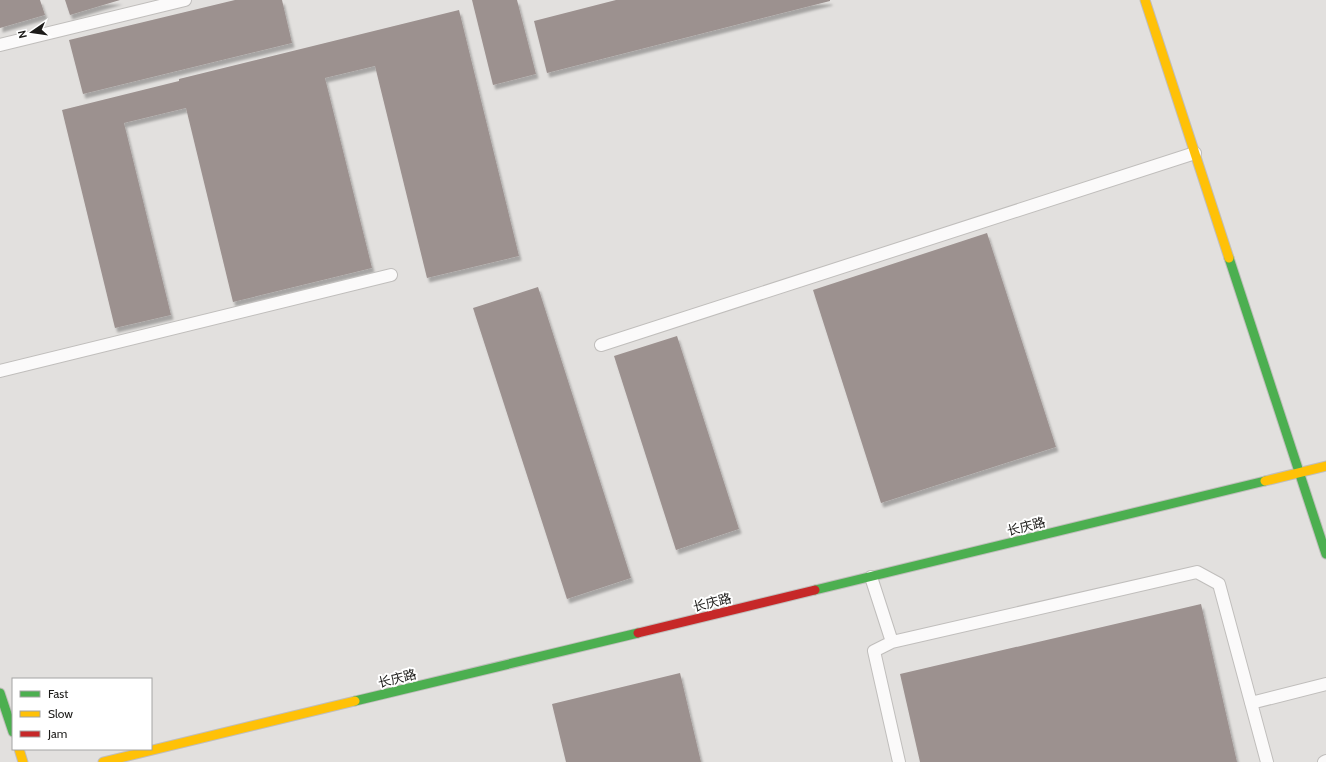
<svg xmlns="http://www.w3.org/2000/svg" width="1326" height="762" font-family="Cabin,'Noto Sans SC',sans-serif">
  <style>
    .building { fill: #9c918f; filter: url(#shadow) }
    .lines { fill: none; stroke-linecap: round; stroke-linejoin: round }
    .lane-casing { stroke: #c0bebc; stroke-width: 14 }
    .fast-casing { stroke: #c0bebc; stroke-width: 11 }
    .slow-casing { stroke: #c0bebc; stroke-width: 11 }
    .jam-casing { stroke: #c0bebc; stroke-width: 11 }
    .lane { stroke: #fbfafa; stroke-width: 12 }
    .fast { stroke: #4caf50; stroke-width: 9 }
    .slow { stroke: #ffc107; stroke-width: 9 }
    .jam { stroke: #c62828; stroke-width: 9 }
    .labels { text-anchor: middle; stroke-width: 4; stroke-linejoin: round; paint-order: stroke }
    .street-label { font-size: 13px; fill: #1c1b19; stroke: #fff }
  </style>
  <defs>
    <filter id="shadow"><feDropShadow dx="2.5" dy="4.5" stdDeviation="1" flood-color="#0004"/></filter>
  </defs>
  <rect width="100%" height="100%" fill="#e2e0de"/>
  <path class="building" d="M0,0H40L45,15L0,28Z
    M65,0H120L70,15Z
    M235,0H282L292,43L83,94L69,40Z
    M472,0H517L536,74L493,85Z
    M616,0H830V1L547,73L534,21Z
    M459,10L519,256L427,278L375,66L325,78L372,268L233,302L186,108L124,123L171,315L115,328L62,110L179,81V79Z
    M987,233L1056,447L881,503L813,290Z
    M538,287L631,578L567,599L473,308Z
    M677,336L739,529L676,550L614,356Z
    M1201,604L1237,762H920L900,674Z
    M680,673L701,762H566L552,704Z"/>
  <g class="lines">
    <g class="lane-casing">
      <path id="lane" d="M0,45L185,0
        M601,345L1195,153
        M0,371L391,275
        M871,577L892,642
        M1251,703L1326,684
        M899,762L874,651L892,642L1197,572L1219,584L1267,762
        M1324,762L1326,761"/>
    </g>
    <g class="fast-casing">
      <path id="fast" d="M1229,258L1326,554
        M815,590L1265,481
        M0,693L13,732
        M355,701L638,633"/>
    </g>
    <g class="slow-casing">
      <path id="slow" d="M1145,0L1229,258
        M1265,481L1326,466
        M19,749L23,762
        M103,762L355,701"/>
    </g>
    <g class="jam-casing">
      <path id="jam" d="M638,633L815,590"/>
    </g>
    <use href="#lane" class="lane"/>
    <use href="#fast" class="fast"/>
    <use href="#slow" class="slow"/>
    <use href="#jam" class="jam"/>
  </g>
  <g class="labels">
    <g class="street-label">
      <text transform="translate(1026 526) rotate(-14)" y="5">长庆路</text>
      <text transform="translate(712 602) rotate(-14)" y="5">长庆路</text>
      <text transform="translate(397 678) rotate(-14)" y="5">长庆路</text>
    </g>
  </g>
  <rect x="12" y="678" width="140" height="72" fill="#ffffff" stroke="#a4a4a3"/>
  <rect x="20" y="691" width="20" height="6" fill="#4caf50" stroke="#a4a4a3"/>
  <text x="48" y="698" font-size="12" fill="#1c1b19">Fast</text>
  <rect x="20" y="711" width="20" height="6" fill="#ffc107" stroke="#a4a4a3"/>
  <text x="48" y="718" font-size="12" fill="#1c1b19">Slow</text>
  <rect x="20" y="731" width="20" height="6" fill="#c62828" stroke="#a4a4a3"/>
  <text x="48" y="738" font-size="12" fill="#1c1b19">Jam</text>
  <g transform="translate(32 32) rotate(257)" stroke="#ffffff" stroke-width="3" paint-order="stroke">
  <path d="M0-3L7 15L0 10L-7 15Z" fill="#1c1b19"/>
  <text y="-6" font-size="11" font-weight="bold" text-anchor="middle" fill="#1c1b19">N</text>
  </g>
</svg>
